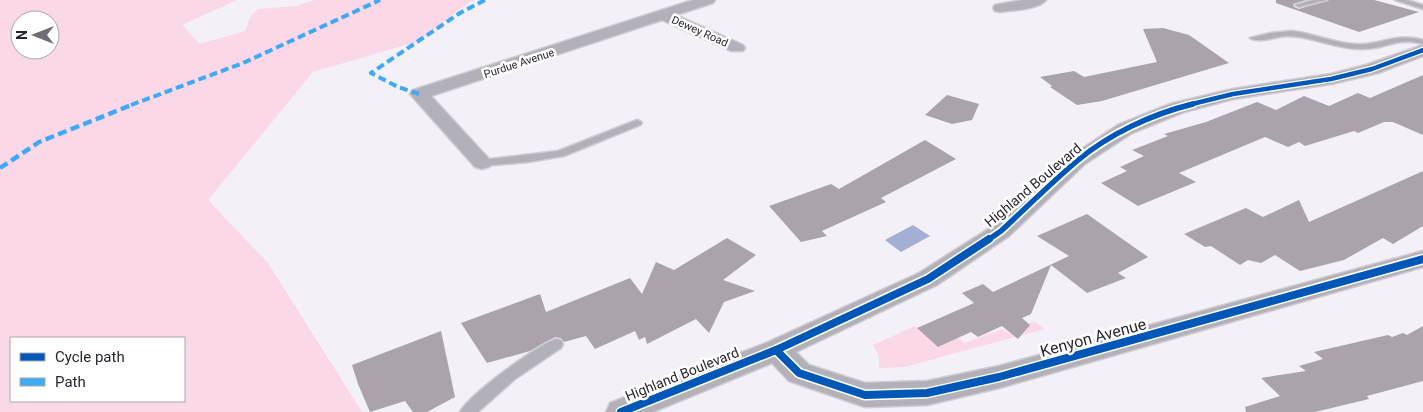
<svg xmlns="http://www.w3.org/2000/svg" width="1423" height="412" font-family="Roboto,sans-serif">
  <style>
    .green { fill: #fad8e8; fill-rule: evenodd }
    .water { fill: #a3b0d3 }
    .building { fill: #aaa3ab }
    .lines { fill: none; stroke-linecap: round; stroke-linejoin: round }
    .lane-casing { stroke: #d0ccd2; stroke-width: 3 }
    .street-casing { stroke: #d0ccd2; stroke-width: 3 }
    .lane { fill: #b2b0b9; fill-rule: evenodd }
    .street { fill: #b2b0b9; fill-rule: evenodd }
    .quiet-far1 { stroke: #3fa9f5; stroke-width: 4; stroke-dasharray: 8 4; stroke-linecap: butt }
    .quiet { stroke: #3fa9f5; stroke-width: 4.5; stroke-dasharray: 9 4.5; stroke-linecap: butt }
    .cycleway-far2-casing { stroke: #fff; stroke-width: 7 }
    .cycleway-far1-casing { stroke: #fff; stroke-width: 9 }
    .cycleway-casing { stroke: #fff; stroke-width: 11 }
    .cycleway-far2 { stroke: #0057b8; stroke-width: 4.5 }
    .cycleway-far1 { stroke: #0057b8; stroke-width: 5.5 }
    .cycleway { stroke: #0057b8; stroke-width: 8 }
    .labels { text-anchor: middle; stroke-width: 5; stroke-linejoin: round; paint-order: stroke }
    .far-street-label { font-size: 11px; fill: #2b2430; stroke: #fff }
    .street-label { font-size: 14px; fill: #2b2430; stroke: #fff }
    .near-street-label { font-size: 16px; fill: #2b2430; stroke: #fff }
  </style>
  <rect width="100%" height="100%" fill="#f4f0f7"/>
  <path class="green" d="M0,0H237L182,25L200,44L245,31L251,16L258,9L296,6L315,0H472L419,41L313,72L208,200L268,263L362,412H0ZM20,20H50V50H20ZM11,338H184V401H11Z
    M1034,321L1045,329L904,367L879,368V356L873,345L915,326L938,347L958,338L965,343L1003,329L1009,334Z"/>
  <path class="water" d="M913,225L930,236L901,252L885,240Z"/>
  <path class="building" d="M1276,0H1306L1293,4L1294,7L1299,9L1329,0H1374L1419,12L1359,32L1276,3Z
    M1163,28L1189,35L1229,63L1102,101L1077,105L1050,87L1052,86L1040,77L1074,71L1084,77L1157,62L1143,29Z
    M1423,75V135L1393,122H1384L1358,133L1354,131L1305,146L1299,142L1288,147L1265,137L1179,173L1196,182L1138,206L1101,183L1127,171L1120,167L1144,156L1132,150L1168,136L1164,134L1206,122L1257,102L1276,110L1304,96L1329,106L1358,93L1370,98Z
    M947,95L979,104L972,120L952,124L925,115Z
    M925,140L956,159L881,198L886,202L822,231L827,236L801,242L769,206L831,184L839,189Z
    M1423,171V226L1393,244L1383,238L1344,260L1300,271L1275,255L1261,263L1248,260L1240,265L1211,246L1205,247L1184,234L1246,208L1263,217L1299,200L1309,222Z
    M1087,214L1148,257L1118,273L1126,278L1087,293L1051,265L1031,314L1022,318L1030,325L1018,339L1002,326L978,337L971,332L938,347L917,328L974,303L962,293L983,284L993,292L1069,256L1037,236Z
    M727,238L756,255L723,280L755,291L724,302L709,333L696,319L647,344L645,337L639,340L635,331L595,349L586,336L564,342L561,338L555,337L530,351L487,363L461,323L540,294L546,312L630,278L642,294L656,262L674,270Z
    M1423,326V381L1367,396L1369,399L1315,412H1246L1245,407L1280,396L1261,378L1306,371L1299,366L1323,359L1314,352L1388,335L1392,337L1403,333L1407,335Z
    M441,331L455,397L427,412H413L405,401L370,412L358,384L352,365Z"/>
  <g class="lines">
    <g class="lane-casing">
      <path id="lane" d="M1313,0H1327L1299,7L1295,5Z
        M1395,0H1407L1423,5V9Z
        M1291,31C1313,33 1333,43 1355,44C1382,46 1393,32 1423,40V44C1394,37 1388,49 1363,49C1337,50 1313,36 1287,36C1277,36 1258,44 1250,38L1270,33Z
        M637,120L640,121L642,123L640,125L564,156L528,162L482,166L477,163L482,160L558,151Z
        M556,339L561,340L563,344L561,348L515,379L478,412H460C470,394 537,345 556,339Z"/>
    </g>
    <g class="street-casing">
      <path id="street" d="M693,0H715L713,3L676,15L743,45L745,48L743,51H731L662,20L431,96L489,159L492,163L489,167L482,169L475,167L410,94L413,90Z
        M1022,0H1046C1038,10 1013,10 1000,12L995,11L993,8L995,5Z
        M1423,45V56L1378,73L1331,84L1233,99L1184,112L1132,133L1085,164L1009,236L937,285L796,352L809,365L865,383L927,381L999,366L1423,251V267L999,388L927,405L865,407L789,381L772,363L653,412H606L610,403L766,343L919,273L993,226L1071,156L1118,125L1170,104L1233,89L1331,74L1366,65Z"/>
    </g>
    <use href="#lane" class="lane"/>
    <use href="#street" class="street"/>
    <path class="quiet-far1" d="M419,94L398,87L371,73L460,13L485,0
      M131,105L243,63L380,0"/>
    <path class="quiet" d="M0,168L39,142L134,104"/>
    <g class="cycleway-far2-casing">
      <path id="cycleway-far2" d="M1188,105L1233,94L1331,79L1372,69L1423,50"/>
    </g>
    <g class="cycleway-far1-casing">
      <path id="cycleway-far1" d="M988,240L1001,231C1026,208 1051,183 1077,161C1109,134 1152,114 1193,104"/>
    </g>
    <g class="cycleway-casing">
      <path id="cycleway" d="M776,350L799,373L865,395L927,393L999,377L1423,259
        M621,412L776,350L928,279L989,239"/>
    </g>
    <use href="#cycleway-far2" class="cycleway-far2"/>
    <use href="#cycleway-far1" class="cycleway-far1"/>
    <use href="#cycleway" class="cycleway"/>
  </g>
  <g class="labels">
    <g class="far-street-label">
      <text transform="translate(700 31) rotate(24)" y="4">Dewey Road</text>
      <text transform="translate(519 63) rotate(-18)" y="4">Purdue Avenue</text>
    </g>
    <g class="street-label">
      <text transform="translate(1033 185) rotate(-40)" y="5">Highland Boulevard</text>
      <text transform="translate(682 374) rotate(-22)" y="5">Highland Boulevard</text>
    </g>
    <g class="near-street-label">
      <text transform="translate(1093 337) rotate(-15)" y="6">Kenyon Avenue</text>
    </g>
  </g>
  <rect x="10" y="337" width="175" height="65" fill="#ffffff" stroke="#aaa7ac"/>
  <rect x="20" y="353" width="25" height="8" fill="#0057b8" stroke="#aaa7ac"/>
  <text x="55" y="362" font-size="15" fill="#2b2430">Cycle path</text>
  <rect x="20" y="378" width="25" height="8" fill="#3fa9f5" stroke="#aaa7ac"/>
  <text x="55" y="387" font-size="15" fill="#2b2430">Path</text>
  <g transform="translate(35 35) rotate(270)"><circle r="24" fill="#ffffff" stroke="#aaa7ac"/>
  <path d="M0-4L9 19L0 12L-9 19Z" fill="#716b76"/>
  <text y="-8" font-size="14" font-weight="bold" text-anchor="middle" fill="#2b2430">N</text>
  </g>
</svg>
